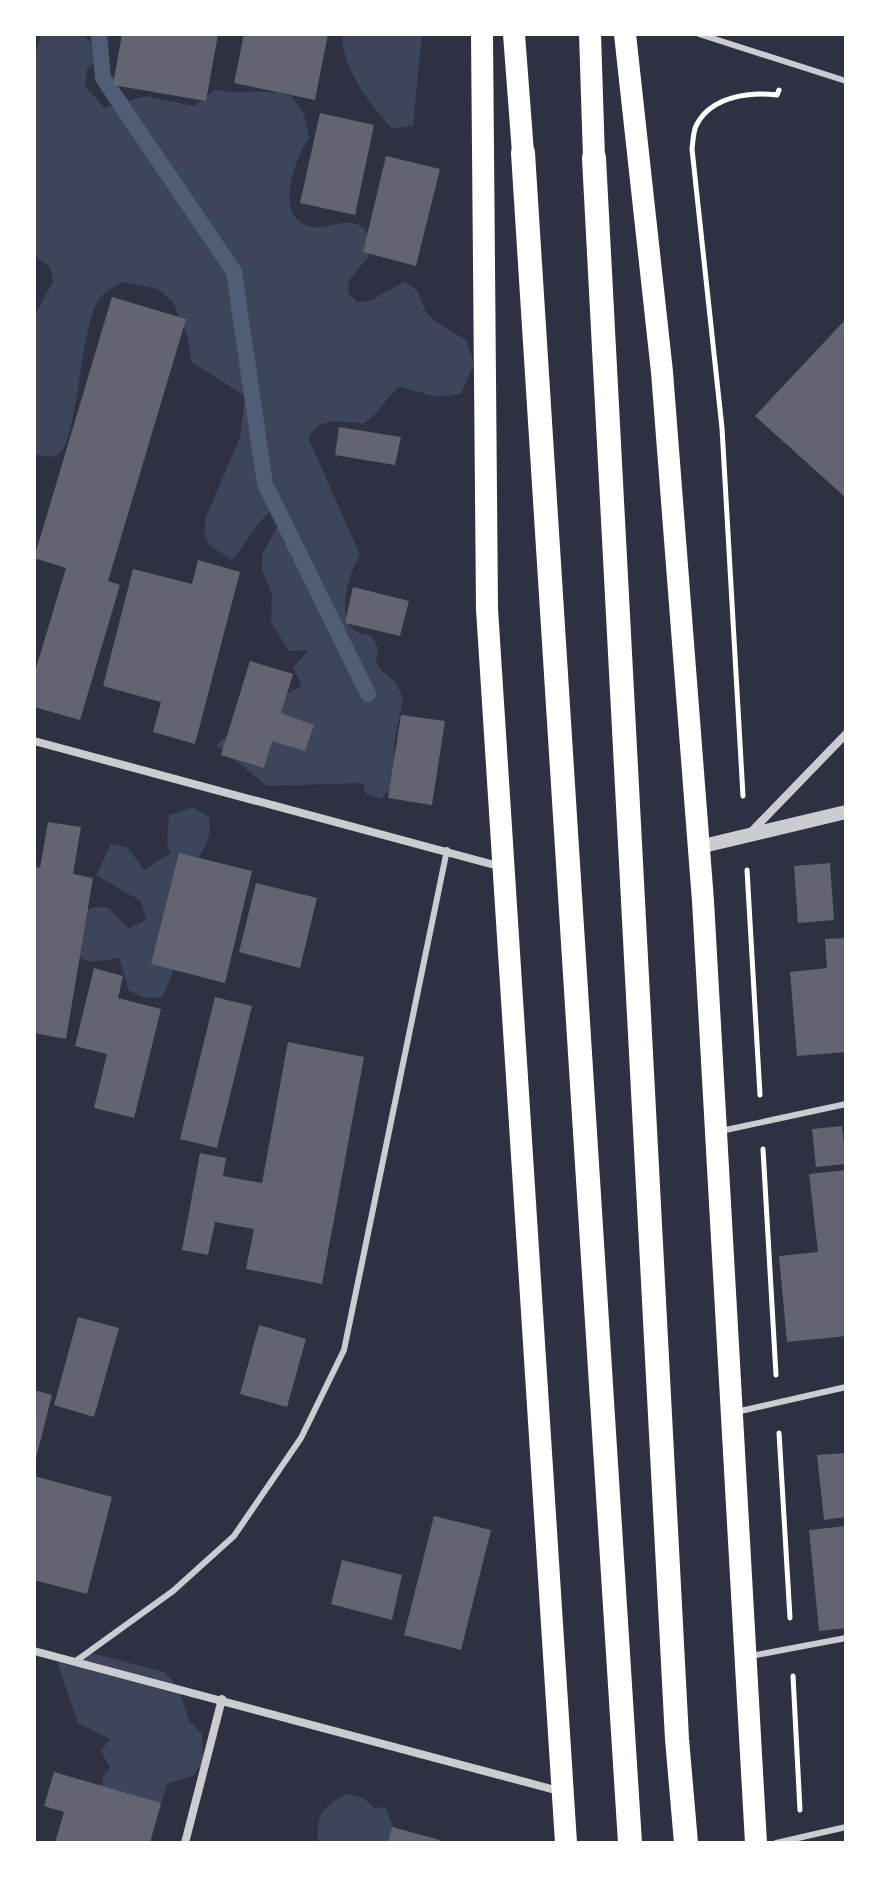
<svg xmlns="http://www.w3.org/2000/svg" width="880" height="1877" font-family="Inter,sans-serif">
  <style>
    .green { fill: #3c4559 }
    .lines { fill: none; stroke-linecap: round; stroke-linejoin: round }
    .stream { stroke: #4f5d75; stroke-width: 16 }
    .building { fill: #626471 }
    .path { stroke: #fff; stroke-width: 5 }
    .service { stroke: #caccd0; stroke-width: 6 }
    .minor { stroke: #caccd0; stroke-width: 8 }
    .tertiary { stroke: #caccd0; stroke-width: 14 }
    .trunk { stroke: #fff; stroke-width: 22 }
    .motorway { stroke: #fff; stroke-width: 24 }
  </style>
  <rect width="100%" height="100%" fill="#2d3142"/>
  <path class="green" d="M41,34H82L103,54L87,69L85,85L104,108L145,96L194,106L215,90C241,95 266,88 291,96L304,114L309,138C294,159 272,221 313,227C326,229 344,219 356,224C370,228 368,244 369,256L349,280L348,293L358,302L369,301L404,282L417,290L426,312L435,321L466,340L474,364L461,394L437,397L400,387C384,398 384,410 363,424C340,421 324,416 308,437L360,555C350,571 339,606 349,625C353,633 364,634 372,636L378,648L376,661L380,669L395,681L403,698L394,744L395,783L381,799L365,793L363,783L267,786L216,745L267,703L302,686L293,668L308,650L289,651L271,622L272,595L262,569V554L281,521L271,511C261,517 242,549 232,560L209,545L204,531L206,517L240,437L245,396L191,362L188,337L173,302L158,289L122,282C114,287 102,293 98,301C79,332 79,440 58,455C51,459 42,455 34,454V317L53,281L50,267L34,255V57Z
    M342,34H422L413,126L392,129C369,102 343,72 342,34Z
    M193,807L209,817C213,842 202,848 193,869C176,910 184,958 162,997L145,998L129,991L119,958C88,962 86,967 65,941C75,922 83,902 108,908L129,928L146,920L141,901L96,875L111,844L128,848L144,870L171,852L167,846L169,815Z
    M88,1652L165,1672L179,1690L189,1721L202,1734L203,1763L192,1776L167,1784L157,1817L102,1793L103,1777L110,1768L101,1751L110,1739L78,1723L57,1662Z
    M346,1794L363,1798L375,1808L385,1807L395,1830L391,1843H318C316,1815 321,1808 346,1794Z"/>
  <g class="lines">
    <path class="stream" d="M99,34L103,78L234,272L265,484L368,694"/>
  </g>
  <path class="building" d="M122,34H218L206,101L113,85Z
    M244,34H328L315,100L234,83Z
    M320,113L374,125L355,215L300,203Z
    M386,156L440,169L416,266L363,252Z
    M112,297L186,319L108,581L120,585L80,720L34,707V675L66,568L34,558Z
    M846,319V498L755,416Z
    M339,427L401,437L395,465L335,455Z
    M198,560L240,572L195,744L153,732L161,702L103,686L133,569L192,584Z
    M353,587L409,601L400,636L345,623Z
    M250,661L293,674L281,713L314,725L305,751L272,741L264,768L221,755Z
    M401,715L445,721L432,805L388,798Z
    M48,822L81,827L73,874L93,878L66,1039L34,1033V867L40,868Z
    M179,853L252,871L225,983L151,964Z
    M830,863L834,920L798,923L794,866Z
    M256,883L317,898L300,968L239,952Z
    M846,938V1052L797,1056L790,972L827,968L825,939Z
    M94,968L123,976L118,998L161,1009L134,1118L94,1108L107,1054L75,1046Z
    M215,997L252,1006L217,1148L180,1139Z
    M288,1042L364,1057L322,1284L246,1269L254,1229L215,1222L208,1255L182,1250L200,1153L226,1158L223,1176L262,1183Z
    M842,1126L846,1164L816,1167L812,1129Z
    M846,1170V1336L787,1342L779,1256L818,1252L809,1174Z
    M78,1317L119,1328L94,1417L54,1405Z
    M259,1325L306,1339L287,1407L240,1394Z
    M34,1390L52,1395L35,1462L34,1461Z
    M846,1453V1517L824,1520L817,1455Z
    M34,1476L112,1497L87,1594L34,1580Z
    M434,1516L491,1530L461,1650L404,1635Z
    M846,1526V1628L819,1631L809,1530Z
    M342,1560L402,1575L392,1620L331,1604Z
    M54,1772L161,1803L150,1843H55L64,1812L44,1806Z
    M392,1827L440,1840L439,1843H388Z"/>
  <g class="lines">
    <path class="path" d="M743,796L722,428L692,149C693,142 693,130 697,124C712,96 750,92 777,95L779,90
      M747,870L760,1095
      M763,1149L776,1375
      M779,1433L790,1618
      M793,1676L800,1810"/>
    <path class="service" d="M699,34L846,81
      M721,1131L846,1104
      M736,1412L846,1387
      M751,1656L846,1638
      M76,1661L173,1591L234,1536L301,1438L344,1350L447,850
      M776,1843L846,1827"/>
    <path class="minor" d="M34,741L502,867
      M752,831L846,734
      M34,1651L559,1791
      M185,1843L222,1699"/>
    <path class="tertiary" d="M699,847L846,812"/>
    <path class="trunk" d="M482,34L487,609L566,1843
      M514,34L523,153
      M590,34L594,158
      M625,34L662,372L703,901L756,1843"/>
    <path class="motorway" d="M523,153L630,1843
      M594,158L677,1739L686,1843"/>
  </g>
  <rect width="880" height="1877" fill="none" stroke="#ffffff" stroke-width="72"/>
</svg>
